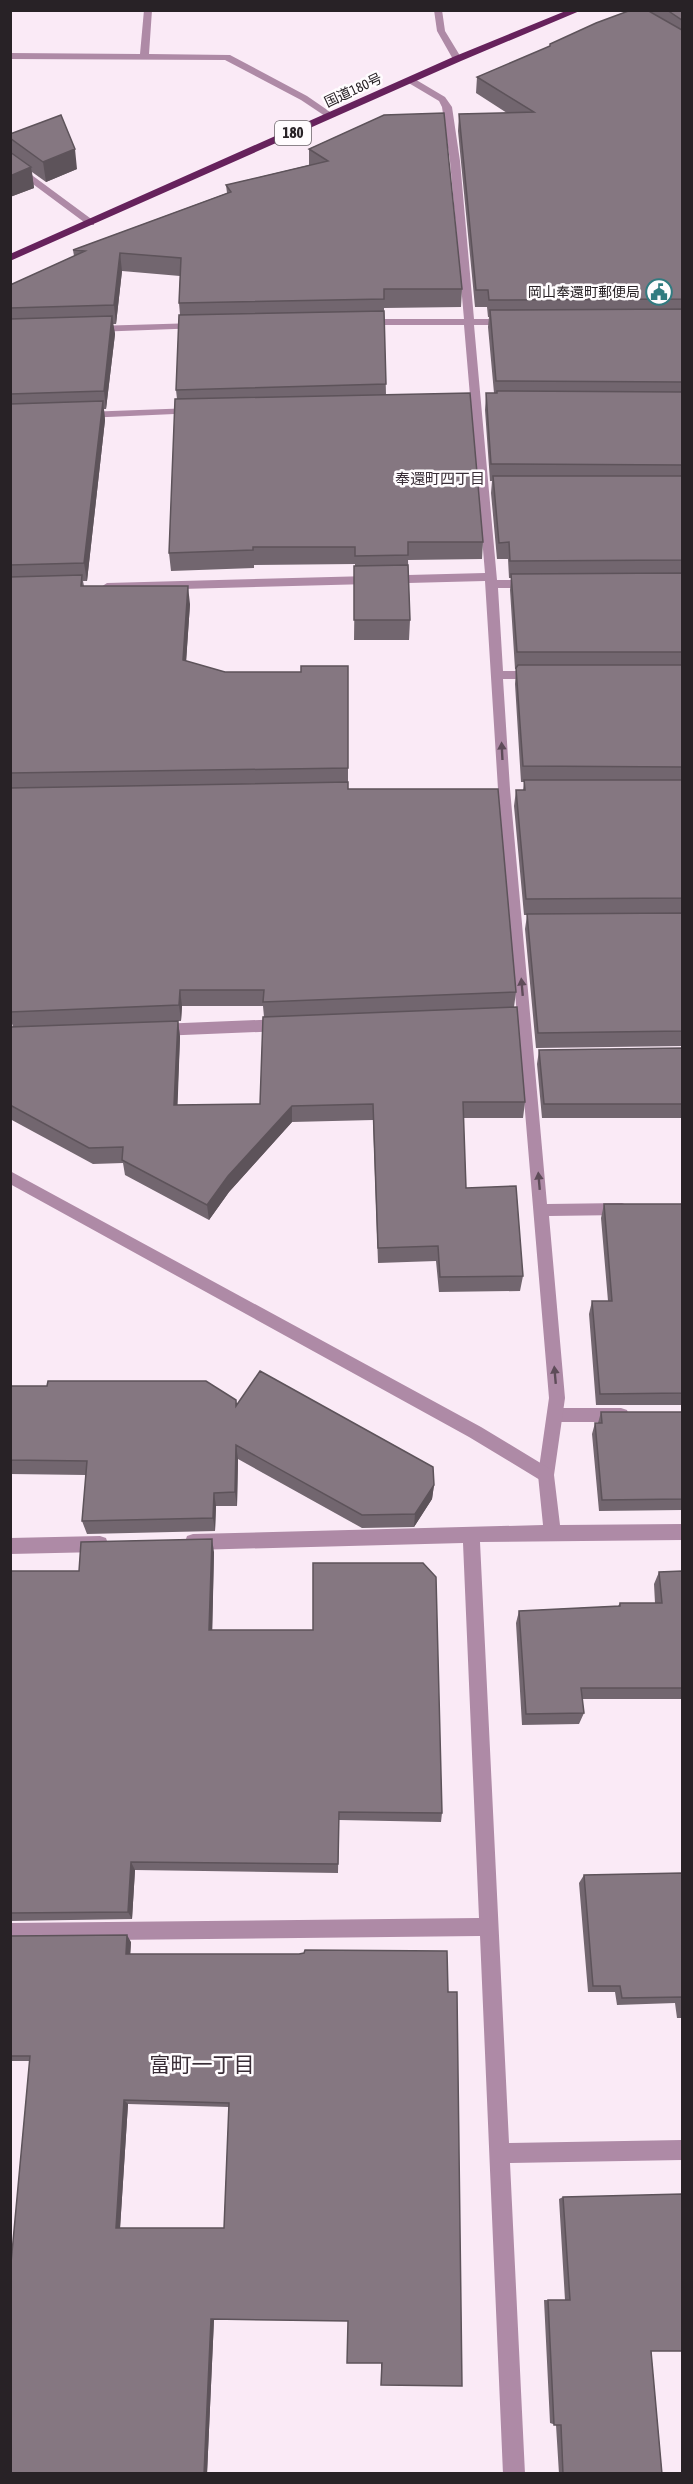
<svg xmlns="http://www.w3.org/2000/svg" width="693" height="2484" font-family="'Asap Condensed','Noto Sans JP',sans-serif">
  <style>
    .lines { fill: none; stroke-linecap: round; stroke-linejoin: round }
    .service { fill: #ae8aa6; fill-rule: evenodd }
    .minor { fill: #ae8aa6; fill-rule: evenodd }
    .tertiary { fill: #ae8aa6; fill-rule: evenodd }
    .trunk { fill: #66225c; fill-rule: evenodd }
    .wall { fill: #72666f; fill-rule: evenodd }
    .shaded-wall { fill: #5d535a }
    .building { fill: #857781; stroke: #5d535a; stroke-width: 1.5; fill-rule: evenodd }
    .oneway { fill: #5e4c59 }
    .labels { text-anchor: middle; stroke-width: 5; stroke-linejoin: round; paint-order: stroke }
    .far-street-label { font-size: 14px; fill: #282226; stroke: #fffcfe }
    .far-poi-label { font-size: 14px; fill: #282226; stroke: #fffcfe; text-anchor: end }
    .shield { fill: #fffcfe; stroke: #686367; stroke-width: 1.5 }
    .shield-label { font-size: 15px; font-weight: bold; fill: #282226 }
    .far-neighbourhood-label { font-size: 15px; fill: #392d36; stroke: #fffcfe }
    .near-neighbourhood-label { font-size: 21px; fill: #392d36; stroke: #fffcfe }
  </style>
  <rect width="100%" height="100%" fill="#faeaf6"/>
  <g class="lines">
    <path class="service" d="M555,1408H621L627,1410L629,1415L627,1420L621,1422H555L549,1420L547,1415L549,1410Z"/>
    <path class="minor" d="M144,10H152L149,54L230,55L307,96L336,116L328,118L301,100L225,60L10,59V53L140,54Z
      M434,10H442L445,31L462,59L460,61H454L437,31Z
      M407,78H413L445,97L452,107L460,161L474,319H509L514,322L509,325H474L497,580H531L537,584L531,588H498L503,671H537L543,675L537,679H503L510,789L547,1204L622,1203L627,1205L629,1209L627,1213L622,1215L549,1216L565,1398L554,1475L560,1525L682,1524V1540L480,1542L509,2143L682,2140V2160L510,2163L525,2474H503L480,1936L10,1941V1923L479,1918L463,1543L193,1550L187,1548L185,1542L187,1536L193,1534L543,1525L538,1475L549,1398L498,789L485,581L107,591L101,587L107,583L485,573L464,325H365L360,322L365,319H464L450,161L442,107L439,101L407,82Z
      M10,159L94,221V225H88L10,167Z
      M197,323L202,326L201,328L95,332L90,329L95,326Z
      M193,408L198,411L197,413L85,418L80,415L85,412Z
      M282,1019L289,1025L282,1031L159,1036L152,1030L159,1024Z
      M100,1536L106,1538L108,1544L106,1550L100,1552L10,1554V1538Z"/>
    <path class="tertiary" d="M10,1171L481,1427L552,1470L554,1475L552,1480L546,1482L540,1480L469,1437L10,1184Z"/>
    <path class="trunk" d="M568,10H582L461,61L10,261V254L453,57Z"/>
  </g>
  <path class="wall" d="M652,10H682V1046L536,1048L525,929L527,915H524L514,806L516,790H523L524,782H521L515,684L516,669H515L510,590L511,578H509L508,559H497L491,493L492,481H490L485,410L486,393H494L488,327L489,317H488L487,307H475L458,131L459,114L507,113L476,93L477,77L651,13Z
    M384,115L462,289L461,307L384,308L386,395L483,542L482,559L408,560L410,620L409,640H354L355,564L254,565V568L171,571L169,553L177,399L176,390L180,315L179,303L180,276L122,271L116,324H113L115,334L106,409H104L105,420L87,581H83L84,586L190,604L186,661L225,672H301L348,666V789L516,992L514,1007L525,1102L523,1118H463L466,1188L523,1276L520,1291L439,1292L436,1261L378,1263L373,1120L292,1122L229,1192L209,1220L125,1175L123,1163L93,1164L10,1119V1027H13L10,1017V285L74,256L73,250L227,193L226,185L309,165V149ZM182,1006H263L264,1017L260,1104L177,1105L180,1037L178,1021H181Z
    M10,134L77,169L46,182L32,172L34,188L10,197Z
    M682,1048V1118H542L537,1064L539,1050Z
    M604,1204H682V1405H596L589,1314L592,1301H608L601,1218Z
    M10,1386L236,1400L237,1405L434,1485L432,1499L414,1527L362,1528L238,1459L237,1506H216L215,1531L87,1534L82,1521L86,1475L10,1474Z
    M601,1412H682V1510L599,1511L592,1434L595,1423H598Z
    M214,1552L212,1630L442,1813L441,1822L339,1820L338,1873L135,1870L132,1919L10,1921V1571H79Z
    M682,1571V1699H582L584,1713L579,1724L522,1725L516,1623L519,1611L618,1606L620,1603H655L654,1584L659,1572Z
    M682,1873V2018H677L675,2003L617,2005L615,1992H588L579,1883L584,1875Z
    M10,1936L131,1942L130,1954H299L447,1951L381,2385V2363L348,2321L214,2319L207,2474H10L30,2061H10ZM128,2104L229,2107L224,2228H120Z
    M563,2197L651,2351L662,2474H559L556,2425L550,2423L544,2300H565L559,2199Z"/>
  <path class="shaded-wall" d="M75,149L77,169L46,182L43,162Z
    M31,167L34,188L10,197V176Z
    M120,253L122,271L116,324L114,305Z
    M112,316L115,334L106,409L104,391Z
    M103,401L105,420L87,581L84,563Z
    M188,586L190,604L185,678L183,660Z
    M180,990L182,1006L181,1021L179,1005Z
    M178,1021L180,1037L177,1121L174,1105Z
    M292,1106V1122L229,1192L209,1220L207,1205L228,1176Z
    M236,1445L238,1459L237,1506L235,1492Z
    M434,1485L432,1499L414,1527L415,1514Z
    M214,1493L216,1506L215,1531L213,1518Z
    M212,1539L214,1552L212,1642L209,1630Z
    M131,1862L135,1870L132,1919L128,1912Z
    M127,1935L131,1942L130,1960L126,1954Z
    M124,2100L128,2104L120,2229L116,2228Z
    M211,2319H214L207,2474H204Z"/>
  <path class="building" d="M631,10H647L682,30V299L489,300L488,290H476L459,114L534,112L477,77L550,46V44L596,23Z
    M667,10H682V20Z
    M444,113L462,289H384V299L179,303L181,258L120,253L114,305L10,308V285L85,251L73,250L231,192L226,185L328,161L309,149L384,115Z
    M61,115L75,149L43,162L10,138V134Z
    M10,152L31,167L10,176Z
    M682,309V382L496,381L490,310Z
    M384,311L386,384L176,390L179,315Z
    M112,316L104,391L10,394V319Z
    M497,391L682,392V465L491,464L486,393H497Z
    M470,393L483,542H408V555L355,556V547H253V550L169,553L175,399Z
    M103,401L84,563L10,565V404Z
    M493,476H682V560L510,561L509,542L499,543Z
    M408,565L410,620H354V566Z
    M682,573V652H517L511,574Z
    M82,575L81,586H188L183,660L225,672H301V666H348V768L10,773V577Z
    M518,665H682V767L523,766L516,668Z
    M524,780H682V898L526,899L516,790H525Z
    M348,782V789H498L516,992L263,1002L264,990H180L179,1005L10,1012V788Z
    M682,913V1031L538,1033L527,914Z
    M517,1007L525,1102H463L466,1188L516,1186L523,1276L440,1277L438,1246L378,1248L373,1104L292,1106L228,1176L207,1205L122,1160L123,1147L89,1148L10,1105V1027L178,1021L174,1105L260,1104L263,1017Z
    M682,1048V1104H544L539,1050Z
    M604,1204H682V1393L600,1394L592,1301H612Z
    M260,1371L433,1467L434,1485L415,1514L362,1515L236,1445L235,1492L214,1493L213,1518L82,1521L87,1461L10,1460V1386H47L48,1381H206L236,1400V1406Z
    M601,1412H682V1499L602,1500L595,1423H602Z
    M212,1539L209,1630H313V1563H423L436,1577L442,1813L339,1812L338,1864L131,1862L128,1912L10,1913V1571H79L81,1542Z
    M682,1571V1688H581L584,1713L526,1714L519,1611L620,1606V1603H662L659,1572Z
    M682,1873V2004V1997L622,1998L620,1986H593L584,1875Z
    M127,1935L126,1954H299L304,1953L305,1950L447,1951L448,1992H457L462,2386L381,2385L382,2363H347L348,2321L211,2319L204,2474H10V2274L30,2056H10V1936ZM124,2100L229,2103L224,2228H116Z
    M682,2194V2351H651L662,2474H563L561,2425H554L548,2300H570L563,2197Z"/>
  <defs><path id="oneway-solid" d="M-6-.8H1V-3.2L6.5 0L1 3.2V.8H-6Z" transform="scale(1.5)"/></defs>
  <g class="oneway">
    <use href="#oneway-solid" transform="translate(502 751) rotate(-93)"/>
    <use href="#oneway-solid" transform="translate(522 987) rotate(-95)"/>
    <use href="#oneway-solid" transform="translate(539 1181) rotate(-95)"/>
    <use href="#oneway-solid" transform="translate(555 1375) rotate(-95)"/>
  </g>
  <defs>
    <g id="civic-ring" transform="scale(1.35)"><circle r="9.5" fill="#fffcfe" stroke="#327b80" stroke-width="1.5"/><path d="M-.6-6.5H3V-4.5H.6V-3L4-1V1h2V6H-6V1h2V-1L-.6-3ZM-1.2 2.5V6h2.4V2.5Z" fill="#327b80"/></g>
  </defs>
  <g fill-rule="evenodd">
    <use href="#civic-ring" x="659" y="292"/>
  </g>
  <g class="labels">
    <g class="far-street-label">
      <text transform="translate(353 90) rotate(-25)" y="5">国道180号</text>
    </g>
    <g class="far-poi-label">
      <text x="640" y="297">岡山奉還町郵便局</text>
    </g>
    <rect class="shield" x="275" y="121" width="36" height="24" rx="4.5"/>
    <g class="shield-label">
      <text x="293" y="138">180</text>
    </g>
    <g class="far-neighbourhood-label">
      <text x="440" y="484">奉還町四丁目</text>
    </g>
    <g class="near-neighbourhood-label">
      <text x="202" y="2072">富町一丁目</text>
    </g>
  </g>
  <rect width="693" height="2484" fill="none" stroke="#282226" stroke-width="24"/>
</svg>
